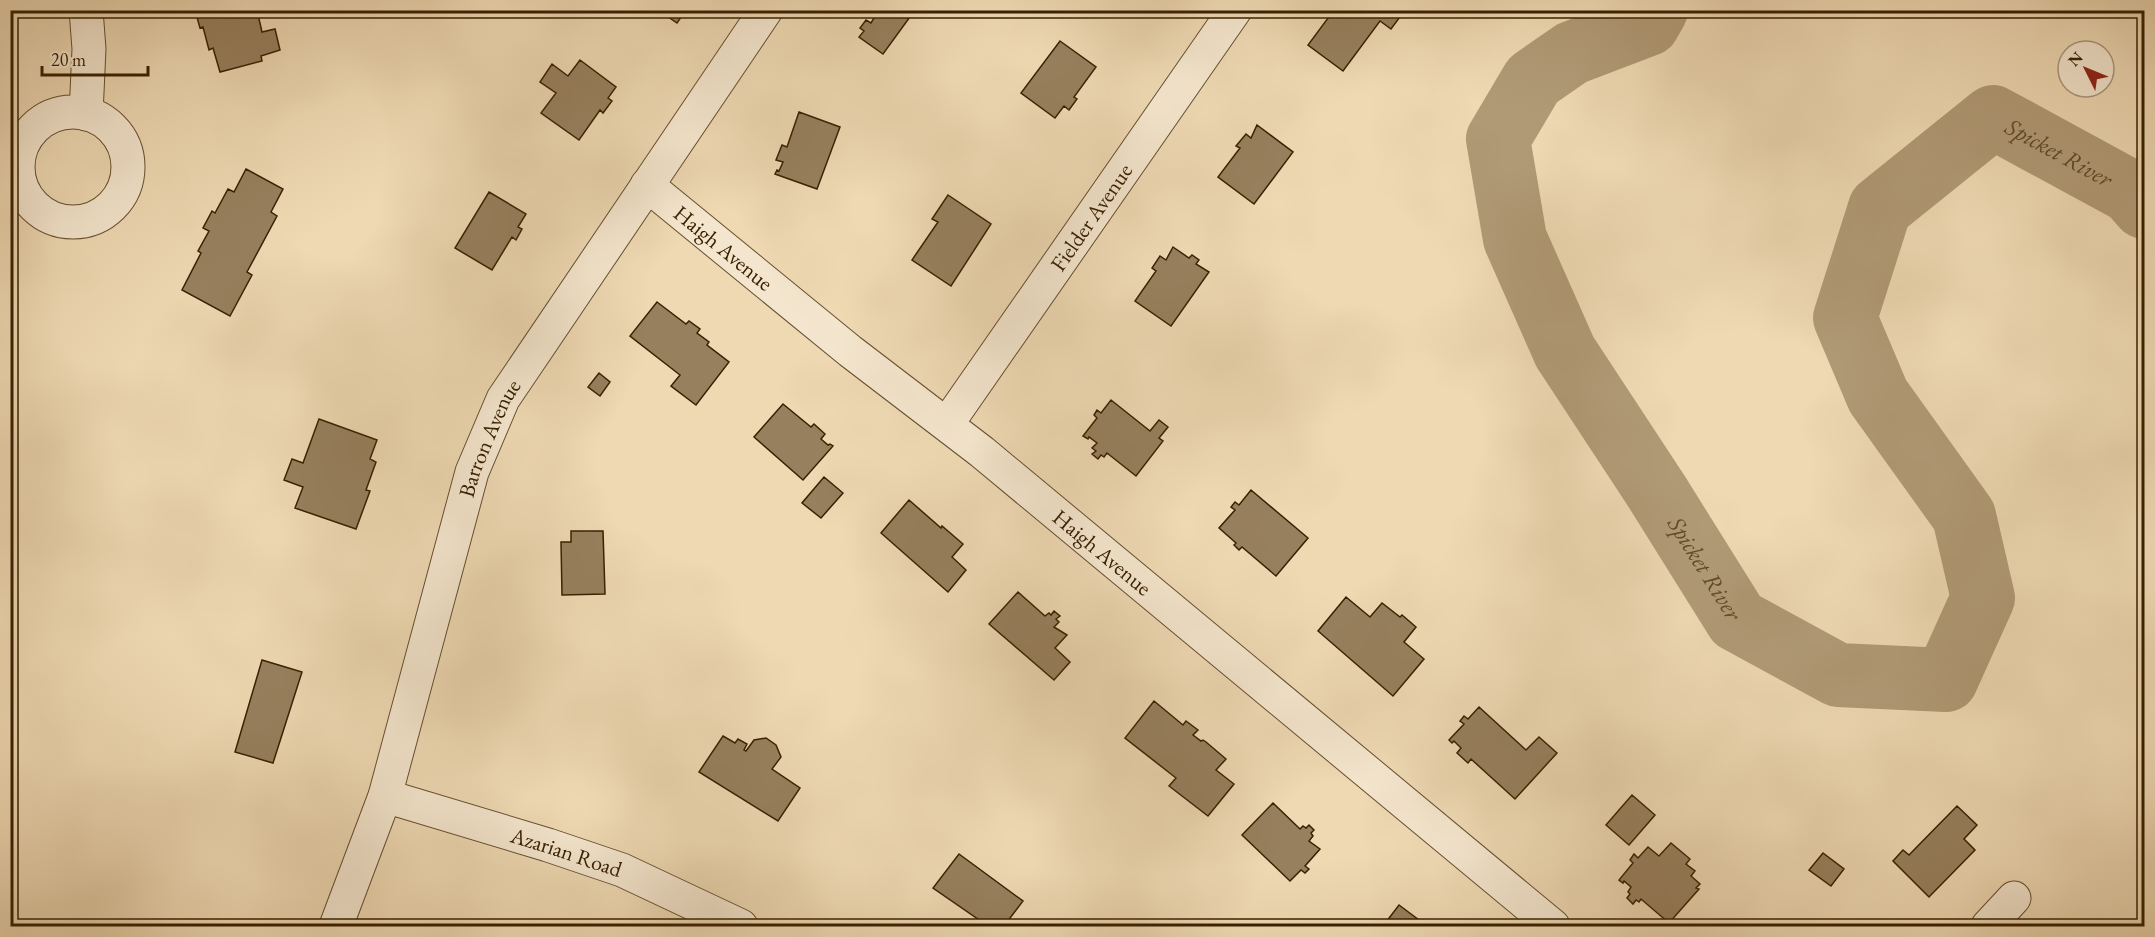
<svg xmlns="http://www.w3.org/2000/svg" width="2155" height="937" font-family="'EB Garamond',serif">
  <style>
    .lines { fill: none; stroke-linecap: round; stroke-linejoin: round }
    .river { stroke: #b09a76; stroke-width: 64 }
    .building { fill: #97805e; stroke: #382001; stroke-width: 1.5 }
    .minor-casing { stroke: #664e2e; stroke-width: 35 }
    .minor { stroke: #f4e6ce; stroke-width: 33 }
    .labels { text-anchor: middle; stroke-width: 4.5; stroke-linejoin: round; paint-order: stroke }
    .street-label { font-size: 22px; fill: #382001; stroke: #f4e6ce }
    .water-label { font-size: 24px; font-style: italic; fill: #624b2a; stroke: #f4e6ce }
  </style>
  <rect width="100%" height="100%" fill="#eed9b3"/>
  <filter id="stains"><feTurbulence type="fractalNoise" baseFrequency=".00333" numOctaves="4"/><feColorMatrix values="0 0 0 0 .2 0 0 0 0 .09 0 0 0 0 .02 0 0 0 .5 -.17"/></filter>
  <radialGradient id="worn" r=".72"><stop offset=".6" stop-color="#630" stop-opacity="0"/><stop offset="1" stop-color="#630" stop-opacity=".3"/></radialGradient>
  <g class="lines">
    <path class="river" id="s1" d="M1656,10L1648,24L1572,53L1533,80L1498,139L1515,239L1565,352L1657,492L1737,620L1838,675L1946,680L1983,598L1964,516L1878,396L1845,318L1880,208L1993,117L2131,192L2144,207"/>
  </g>
  <path class="building" d="M195,10H257L262,32L275,29L280,50L261,56L262,61L220,72L213,48L209,50L203,27L200,28Z
    M658,10H686L677,23Z
    M873,10H915L883,54L859,37L864,31L860,28L866,20L871,23L877,13Z
    M1334,10H1405L1391,29L1380,21L1343,71L1308,45Z
    M1060,41L1096,67L1074,97L1077,99L1069,110L1064,106L1055,118L1021,93Z
    M580,60L616,87L608,98L612,101L603,113L600,110L579,140L541,113L556,93L540,82L552,64L568,76Z
    M799,112L840,127L817,189L775,174L777,170L779,171L783,162L776,160L782,145L787,147Z
    M1257,125L1293,152L1254,204L1218,177L1240,148L1236,146L1246,134L1251,138Z
    M246,169L283,189L271,212L277,216L247,272L252,275L230,316L182,290L201,253L198,251L209,231L203,228L212,211L215,213L228,189L234,192Z
    M489,192L526,214L518,227L522,229L516,240L512,237L492,270L455,248Z
    M948,195L991,224L951,286L912,260L938,222L932,219Z
    M1173,247L1189,258L1192,255L1199,260L1196,264L1209,272L1171,326L1135,301L1156,271L1152,268L1160,256L1166,260Z
    M657,302L686,324L689,321L700,329L697,333L709,342L707,345L729,362L696,405L671,386L680,375L630,336Z
    M599,373L610,382L600,396L588,387Z
    M1111,400L1150,431L1159,420L1168,427L1159,438L1163,441L1136,476L1107,453L1104,457L1101,455L1098,459L1092,454L1096,451L1092,448L1097,443L1089,437L1088,439L1083,436L1097,418L1094,415L1097,410L1101,413Z
    M783,404L811,427L814,424L825,434L821,439L828,445L830,444L833,446L803,480L754,437Z
    M319,419L377,440L370,459L376,462L366,490L370,491L356,529L295,508L303,487L284,480L292,459L303,463Z
    M824,477L843,493L821,518L802,503Z
    M1251,490L1308,538L1276,576L1242,547L1239,550L1234,545L1236,543L1219,528L1235,510L1231,507L1235,502L1239,505Z
    M909,500L941,528L942,526L963,544L952,557L966,570L948,592L881,533Z
    M571,531H603L605,594L562,595L561,542H571Z
    M1018,592L1045,616L1049,613L1051,615L1054,611L1060,616L1056,619L1059,622L1054,627L1067,635L1055,648L1070,662L1054,680L989,624Z
    M1346,597L1370,617L1382,603L1400,617L1402,615L1416,627L1404,642L1424,659L1393,696L1318,631Z
    M262,660L302,672L273,763L235,752Z
    M1154,701L1183,725L1186,721L1198,730L1193,735L1201,741L1203,740L1206,742L1226,759L1216,770L1234,784L1208,816L1169,786L1176,778L1125,738Z
    M1479,707L1526,750L1539,737L1557,753L1515,799L1471,759L1468,763L1457,753L1461,748L1454,741L1452,743L1449,740L1464,724L1460,721L1464,716L1468,719Z
    M723,736L735,743L738,739L747,744L744,750L746,751L754,740L766,738L776,745L781,757L772,769L800,788L778,821L699,772Z
    M1632,795L1655,815L1629,845L1606,825Z
    M1273,803L1300,829L1303,826L1306,828L1309,825L1314,830L1311,833L1313,836L1309,841L1320,849L1305,866L1309,869L1305,873L1301,870L1290,881L1242,835Z
    M1957,806L1977,825L1964,839L1975,850L1929,897L1893,861L1903,850L1909,855Z
    M1671,843L1690,859L1686,864L1695,871L1691,876L1700,884L1696,888L1699,889L1669,923L1641,899L1639,902L1636,900L1633,904L1627,898L1630,894L1628,892L1631,887L1624,881L1623,883L1619,880L1633,863L1630,860L1634,854L1638,858L1648,847L1659,856Z
    M1823,853L1844,869L1831,886L1809,870Z
    M959,854L1023,901L1004,926H988L933,888Z
    M1399,905L1427,926H1383Z"/>
  <g class="lines">
    <g class="minor-casing">
      <g id="minor">
        <path d="M86,10L89,49L86,114"/>
        <circle cx="73" cy="167" r="55"/>
        <path id="s2" d="M647,185L850,351L982,452L1553,926"/>
        <path id="s3" d="M947,424L1235,10"/>
        <path id="s4" d="M385,796L548,845L622,870L741,926"/>
        <path id="s5" d="M336,926L385,796L472,472L503,399L766,10"/>
        <path d="M1988,926L2014,898"/>
      </g>
    </g>
    <use href="#minor" class="minor"/>
  </g>
  <g class="labels">
    <g class="street-label">
      <text dy="8" stroke="none"><textPath href="#s3" startOffset="252">Fielder Avenue</textPath></text>
      <text dy="8" stroke="none"><textPath href="#s2" startOffset="99">Haigh Avenue</textPath></text>
      <text dy="8" stroke="none"><textPath href="#s5" startOffset="512">Barron Avenue</textPath></text>
      <text dy="8" stroke="none"><textPath href="#s2" startOffset="585">Haigh Avenue</textPath></text>
      <text dy="8" stroke="none"><textPath href="#s4" startOffset="190">Azarian Road</textPath></text>
    </g>
    <g class="water-label">
      <text dy="8" stroke="none"><textPath href="#s1" startOffset="1722">Spicket River</textPath></text>
      <text dy="8" stroke="none"><textPath href="#s1" startOffset="696">Spicket River</textPath></text>
    </g>
  </g>
  <rect width="2155" height="937" fill="none" stroke="#eed9b3" stroke-width="36"/>
  <rect x="12" y="12" width="2131" height="913" fill="none" stroke="#382001" stroke-width="3"/>
  <rect x="18" y="18" width="2119" height="901" fill="none" stroke="#382001" stroke-width="1.5"/>
  <g transform="translate(2086 69) rotate(313)"><circle r="28" fill="#f4e6ce" stroke="#a9977c" stroke-width="1.5"/>
  <path d="M0-4.5L10 22L0 15L-10 22Z" fill="#8f2418"/>
  <text y="-9" font-size="16" font-weight="bold" text-anchor="middle" fill="#382001">N</text>
  </g>
  <path d="M42 66v9h106v-9" fill="none" stroke="#382001" stroke-width="3"/>
  <text x="51" y="66" font-size="18" fill="#382001" stroke="#f4e6ce" stroke-width="4.5" paint-order="stroke">20 m</text>
  <rect width="100%" height="100%" filter="url(#stains)"/>
  <rect width="100%" height="100%" fill="url(#worn)"/>
</svg>
